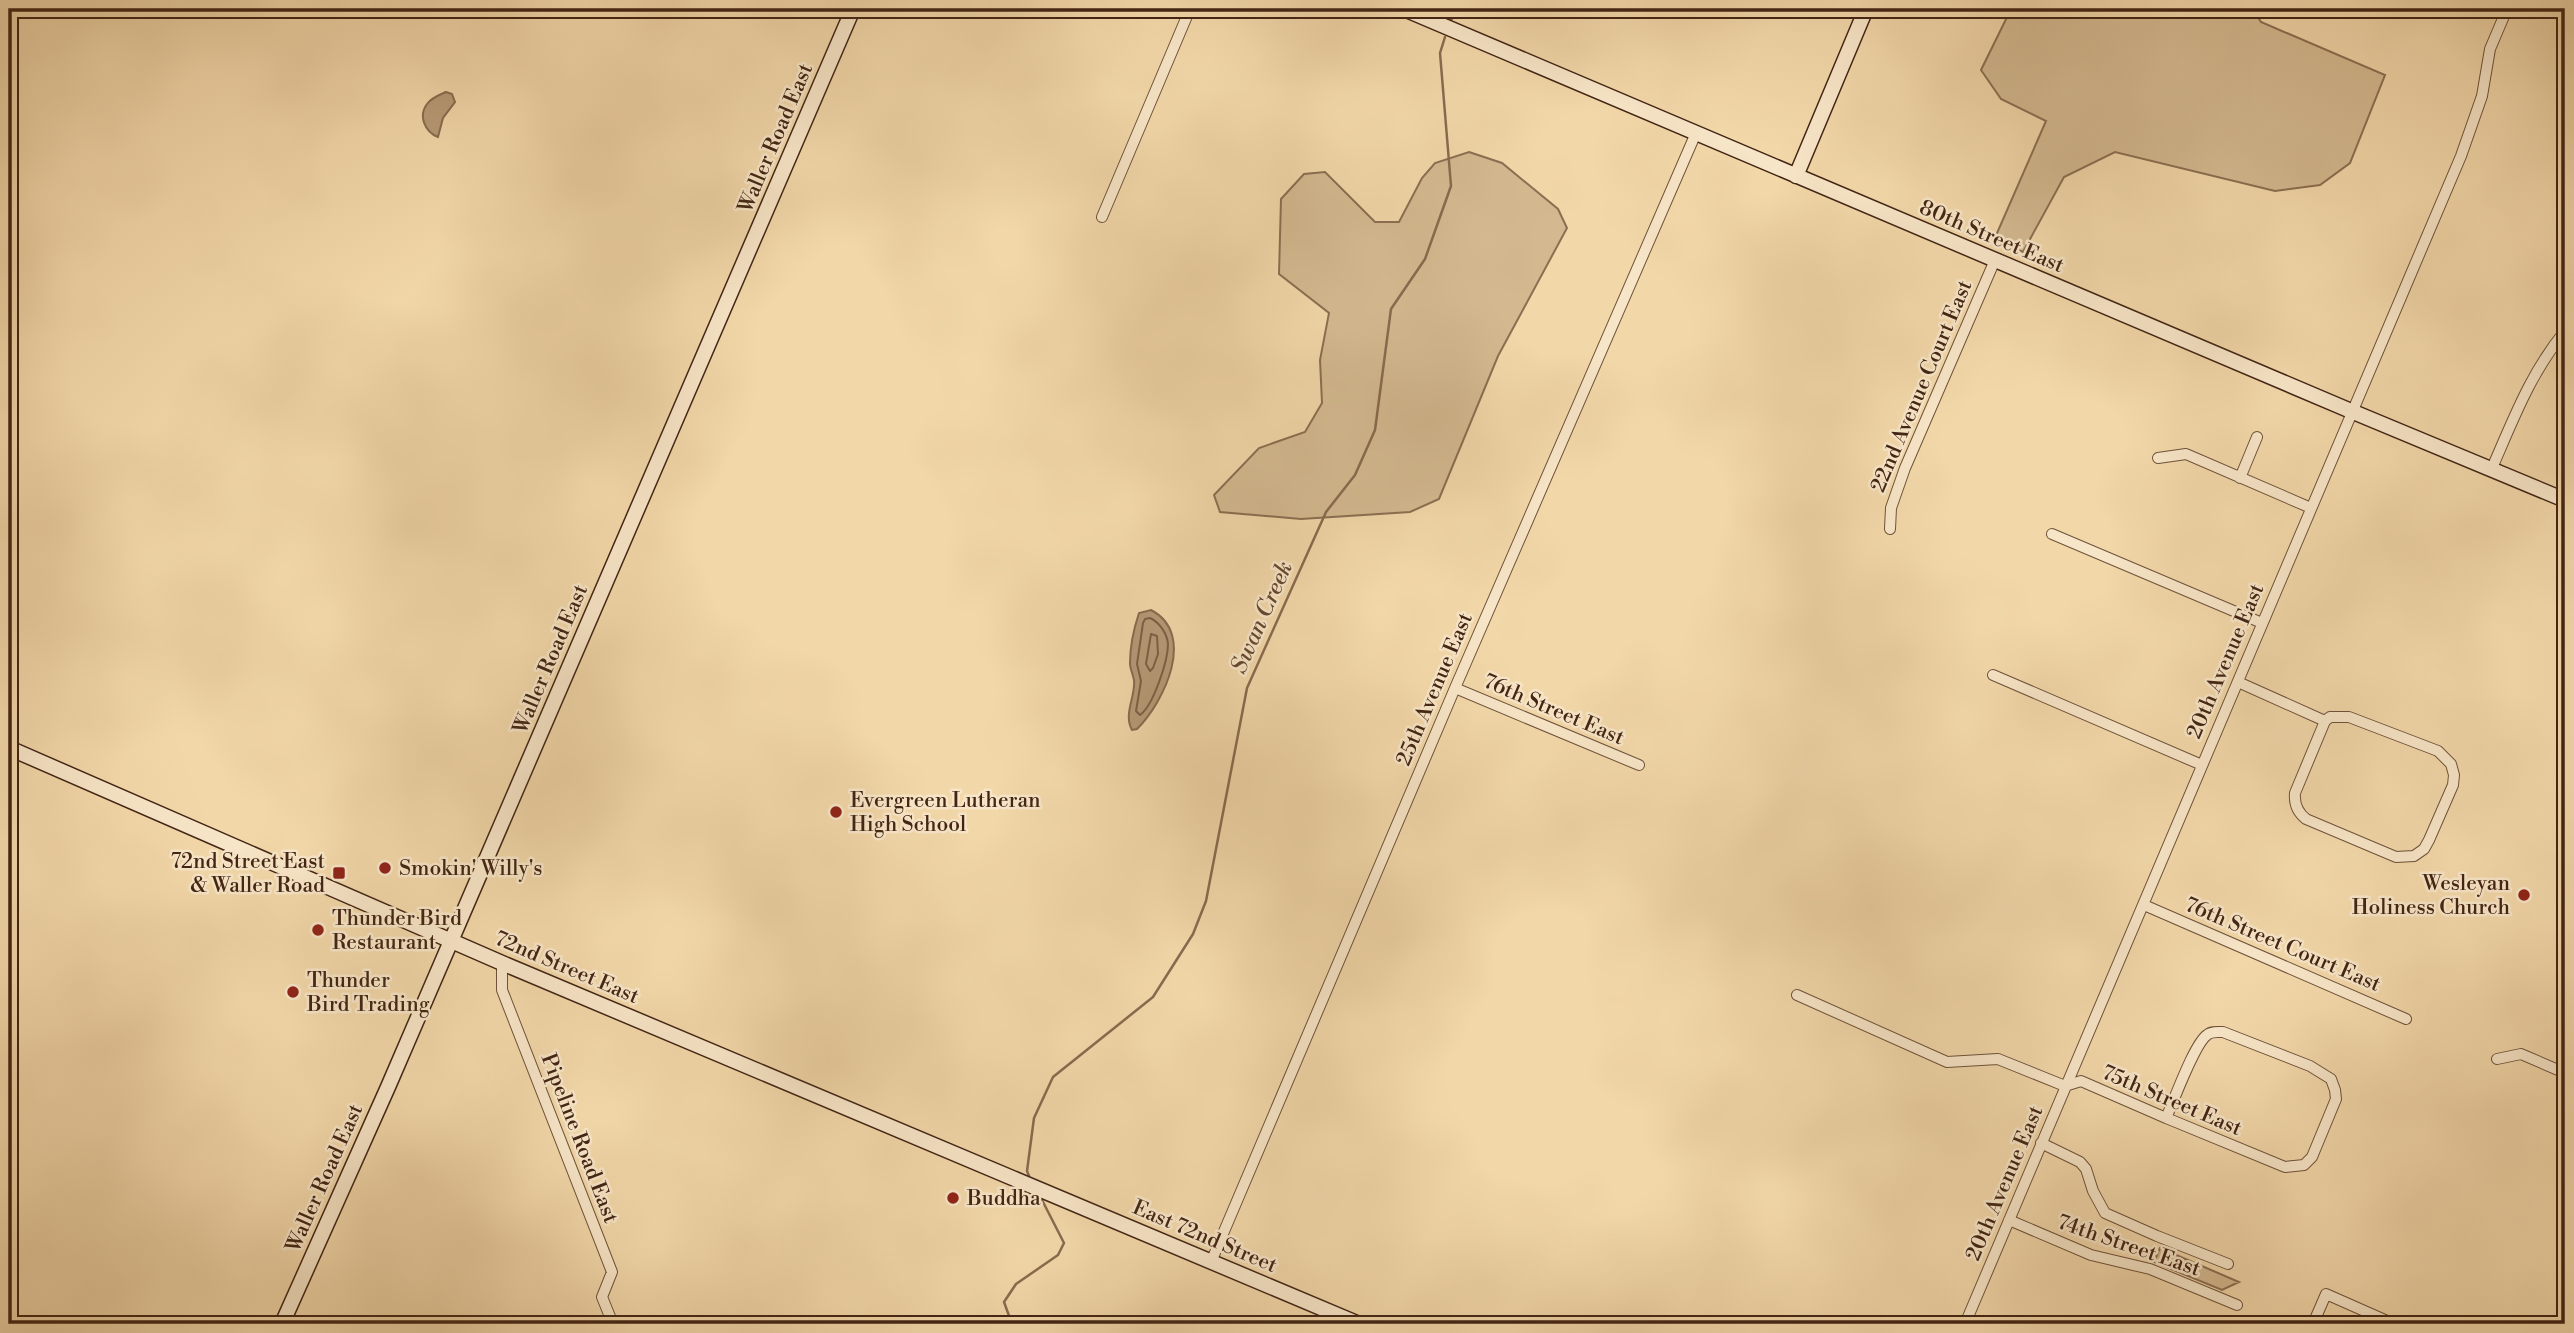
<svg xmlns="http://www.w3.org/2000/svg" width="2574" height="1333" font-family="'Libre Bodoni',serif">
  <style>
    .green { fill: #d4b990; stroke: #8b6f52; stroke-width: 2 }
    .water { fill: #b69a76; stroke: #886b4f; stroke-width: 2 }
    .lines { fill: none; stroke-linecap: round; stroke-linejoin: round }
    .shore { stroke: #7c6045; stroke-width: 2 }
    .stream { stroke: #886b4f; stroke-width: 2.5 }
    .street-casing { stroke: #6e5239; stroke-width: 12 }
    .secondary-casing { stroke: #422514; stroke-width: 17 }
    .street { stroke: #f7e5c7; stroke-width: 10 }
    .secondary { stroke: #f7e5c7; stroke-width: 14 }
    .poi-dot { fill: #8f2418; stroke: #f7e5c7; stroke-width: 2.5 }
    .labels { text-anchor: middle; stroke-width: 5; stroke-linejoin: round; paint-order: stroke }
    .street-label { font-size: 21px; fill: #422514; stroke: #f7e5c7 }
    .poi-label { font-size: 21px; fill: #422514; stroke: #f7e5c7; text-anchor: start }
    .water-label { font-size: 23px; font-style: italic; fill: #654831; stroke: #f7e5c7 }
  </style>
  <rect width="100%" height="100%" fill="#f2d7a9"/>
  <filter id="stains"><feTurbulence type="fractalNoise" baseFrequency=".00286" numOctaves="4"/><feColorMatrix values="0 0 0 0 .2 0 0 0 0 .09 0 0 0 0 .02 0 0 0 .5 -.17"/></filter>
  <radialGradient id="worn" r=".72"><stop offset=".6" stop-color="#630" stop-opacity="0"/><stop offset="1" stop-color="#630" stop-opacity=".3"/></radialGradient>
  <path class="green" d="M2011,9H2253L2261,22L2385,75L2350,163L2320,185L2275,191L2115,152L2064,177L2023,252L1994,240L2046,121L2001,99L1981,70Z
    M1469,152L1502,163L1558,209L1567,228L1498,356L1439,499L1410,512L1301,519L1220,512L1214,495L1259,448L1305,432L1322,403L1320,360L1329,313L1279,274L1281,199L1304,174L1325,172L1375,222H1399L1422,178L1435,163Z
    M2160,1248L2239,1282L2222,1290L2154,1262Z"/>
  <path class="water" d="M446,92L452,94L455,102L443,118L438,137C425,132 418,116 427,104C431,98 439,95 446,92Z
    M1151,610C1197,634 1164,702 1137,729L1132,730C1123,714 1136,696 1134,680C1133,674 1130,669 1130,663C1130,647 1134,628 1139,613Z"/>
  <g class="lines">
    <path class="shore" d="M1150,618C1159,622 1167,633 1168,644C1168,661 1153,706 1140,715L1136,711L1141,681L1137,664L1143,623L1145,619Z
      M1151,634L1157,636L1158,654L1153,668L1150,671L1146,664Z"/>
    <path class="stream" d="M1451,20L1458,9
      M1029,1176L1027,1171L1034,1118L1053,1077L1153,997L1193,934L1206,901L1247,688L1326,512L1355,475L1375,430L1391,309L1425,259L1451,186L1440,53L1445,37
      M1012,1324L1004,1302L1016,1284L1058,1255L1064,1243L1041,1198"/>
    <g class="street-casing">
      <path id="street" d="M1102,217L1190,9
        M2158,458L2186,454L2311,508
        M2492,468C2514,418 2530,374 2565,331
        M2240,478L2257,437
        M1890,529L1891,508L1905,468L1995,260
        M2052,534L2262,623
        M1993,675L2202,765
        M2238,682L2325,721L2330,717H2349L2438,751L2451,764L2454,775L2453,785L2429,840L2424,849L2414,856L2396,857L2306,819C2297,812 2294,804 2295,793L2325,721
        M1455,688L1639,765
        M2144,905L2406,1019
        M502,963V990L612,1272L602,1297L613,1324
        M1797,995L1947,1062L1998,1059L2065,1086L2081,1081L2166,1118L2176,1122L2285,1167L2304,1165L2312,1157L2336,1099L2335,1090L2331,1079L2310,1066L2223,1032C2218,1032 2211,1031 2207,1035C2194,1044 2174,1101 2166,1118
        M2497,1059L2521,1054L2565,1073
        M2041,1143L2080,1162L2086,1169L2093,1191L2105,1213L2157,1236L2228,1264
        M2009,1220L2091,1255L2150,1269L2237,1305
        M1211,1262L1455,688L1696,133
        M1965,1324L2461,156L2482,96L2490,49L2507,9
        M2313,1324L2326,1294L2394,1324"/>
    </g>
    <g class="secondary-casing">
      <path id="secondary" d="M1404,9L2351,411L2565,500
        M1796,176L1866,9
        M9,748L502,963L1359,1324
        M282,1324L388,1087L853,9"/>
    </g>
    <use href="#street" class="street"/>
    <use href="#secondary" class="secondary"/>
  </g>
  <g class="poi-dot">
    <circle cx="836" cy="812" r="7"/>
    <circle cx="385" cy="868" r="7"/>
    <rect x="332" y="866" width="14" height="14" rx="3.5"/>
    <circle cx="2524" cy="895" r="7"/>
    <circle cx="318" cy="930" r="7"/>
    <circle cx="293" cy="992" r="7"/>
    <circle cx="953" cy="1198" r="7"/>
  </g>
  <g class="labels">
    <g class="street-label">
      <text transform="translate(775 138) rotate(-67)" y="7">Waller Road East</text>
      <text transform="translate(1992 236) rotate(23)" y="7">80th Street East</text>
      <text transform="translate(1921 386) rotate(-67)" y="7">22nd Avenue Court East</text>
      <text transform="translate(550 659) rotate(-67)" y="7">Waller Road East</text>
      <text transform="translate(2225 661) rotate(-67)" y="7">20th Avenue East</text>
      <text transform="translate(1434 689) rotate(-67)" y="7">25th Avenue East</text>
      <text transform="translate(1554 709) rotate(23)" y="7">76th Street East</text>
      <text transform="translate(2283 944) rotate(23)" y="7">76th Street Court East</text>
      <text transform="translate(567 967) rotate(23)" y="7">72nd Street East</text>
      <text transform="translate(2172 1100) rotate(23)" y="7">75th Street East</text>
      <text transform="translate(580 1138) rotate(69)" y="7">Pipeline Road East</text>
      <text transform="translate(324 1178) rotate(-66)" y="7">Waller Road East</text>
      <text transform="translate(2004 1183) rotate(-67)" y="7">20th Avenue East</text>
      <text transform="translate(1205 1236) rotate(23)" y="7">East 72nd Street</text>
      <text transform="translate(2129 1245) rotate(19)" y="7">74th Street East</text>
    </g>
    <g class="poi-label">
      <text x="850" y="807">Evergreen Lutheran<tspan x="850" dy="24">High School</tspan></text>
      <text x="325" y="868" text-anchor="end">72nd Street East<tspan x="325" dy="24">&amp; Waller Road</tspan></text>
      <text x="399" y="875">Smokin' Willy's</text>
      <text x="2510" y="890" text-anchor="end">Wesleyan<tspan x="2510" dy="24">Holiness Church</tspan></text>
      <text x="332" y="925">Thunder Bird<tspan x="332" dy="24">Restaurant</tspan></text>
      <text x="307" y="987">Thunder<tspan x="307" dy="24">Bird Trading</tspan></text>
      <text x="967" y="1205">Buddha</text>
    </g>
    <g class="water-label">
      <text transform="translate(1261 617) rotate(-66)" y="8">Swan Creek</text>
    </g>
  </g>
  <rect width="2574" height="1333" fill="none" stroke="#f2d7a9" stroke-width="35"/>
  <rect x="10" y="10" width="2553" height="1312" fill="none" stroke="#422514" stroke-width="3.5"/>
  <rect x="18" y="18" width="2539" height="1298" fill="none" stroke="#422514" stroke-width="2"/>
  <rect width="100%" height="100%" filter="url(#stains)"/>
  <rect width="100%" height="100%" fill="url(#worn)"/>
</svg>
